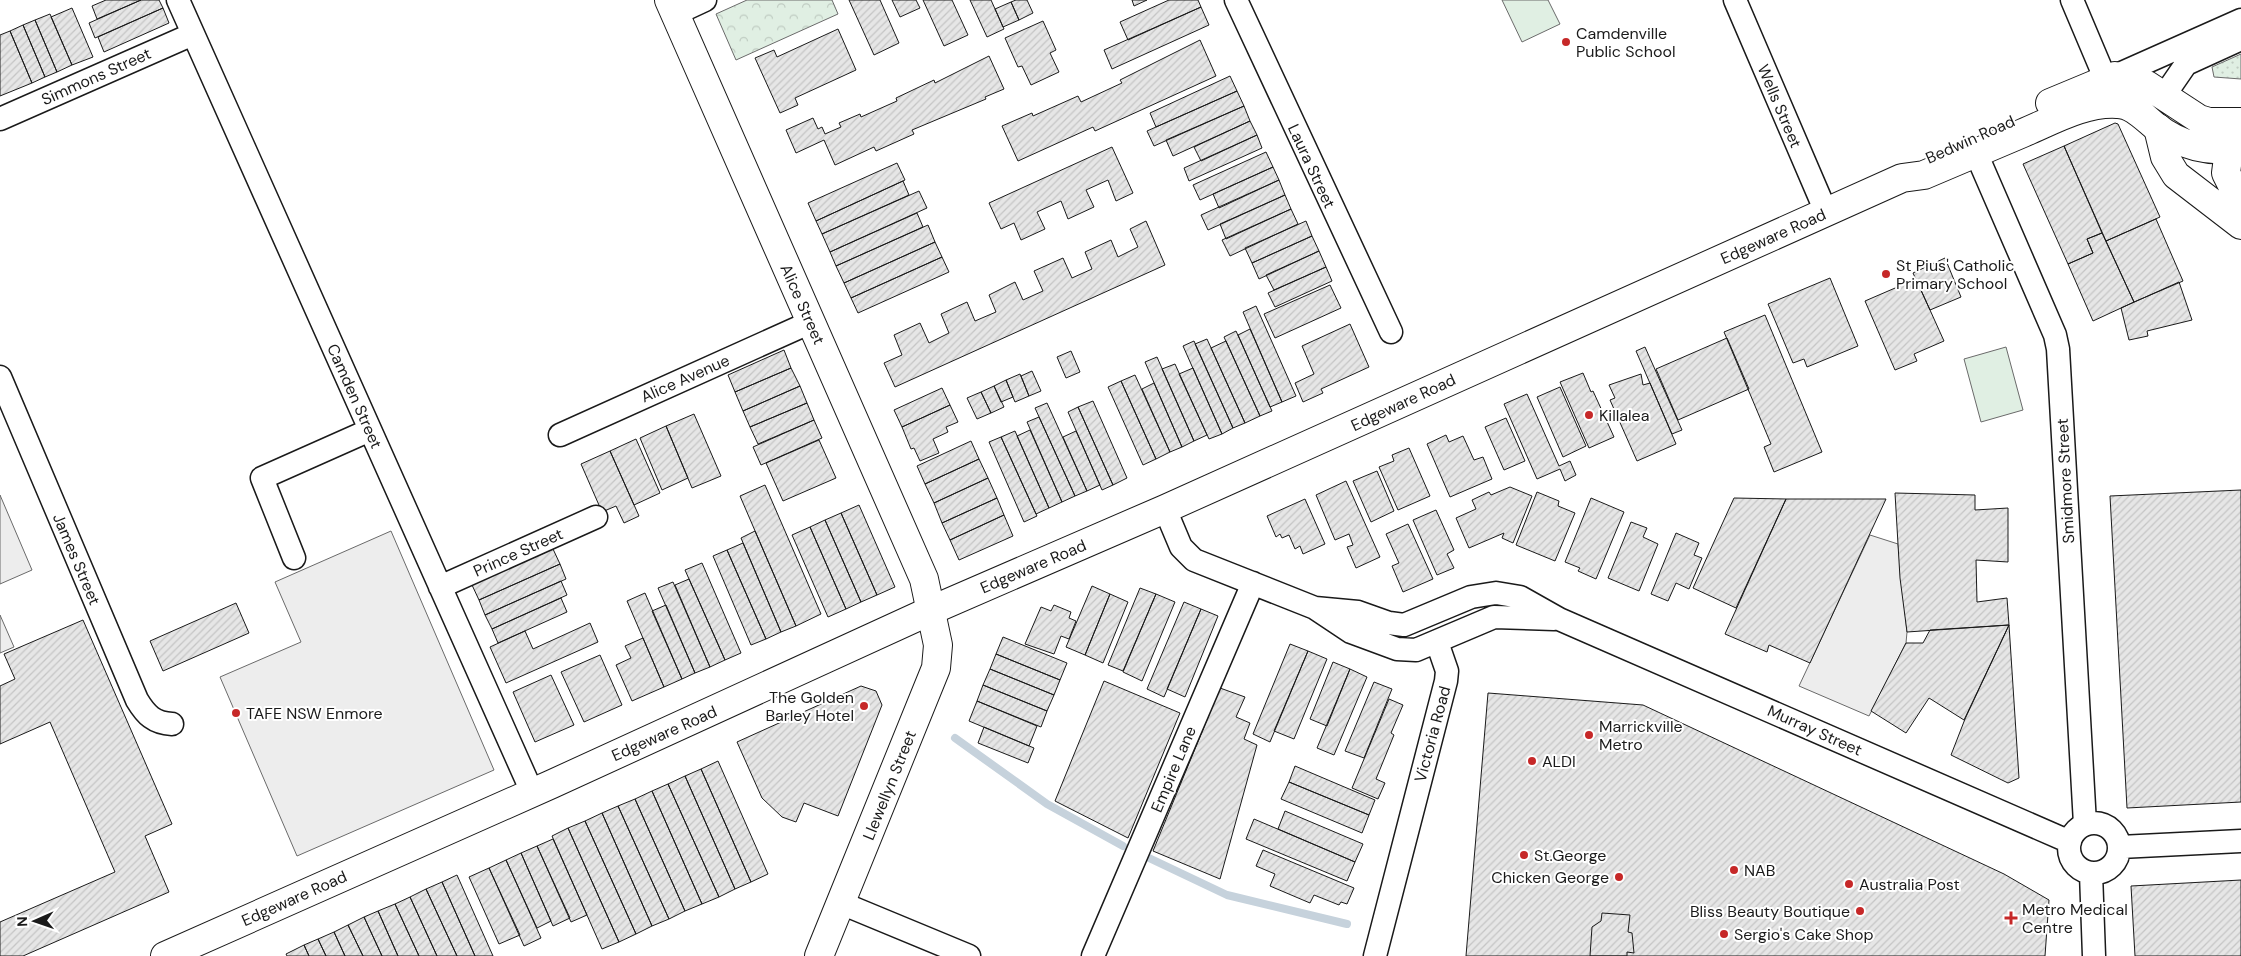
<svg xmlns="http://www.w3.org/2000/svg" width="2241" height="956" font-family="'DM Sans',sans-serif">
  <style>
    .grass { fill: url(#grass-dots); stroke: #6a6a6a }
    .park { fill: url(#park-crowns); stroke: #6a6a6a }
    .pitch { fill: #e0efe3; stroke: #6a6a6a }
    .parking { fill: #ededed; stroke: #6a6a6a }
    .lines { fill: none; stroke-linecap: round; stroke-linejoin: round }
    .stream { stroke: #c6d2dc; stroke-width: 8 }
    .building { fill: url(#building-hatch); stroke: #1a1a1a }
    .minor-casing { stroke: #1a1a1a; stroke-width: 25 }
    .tertiary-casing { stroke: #1a1a1a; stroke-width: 30 }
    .secondary-casing { stroke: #1a1a1a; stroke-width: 30 }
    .minor { stroke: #fff; stroke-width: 22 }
    .tertiary { stroke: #fff; stroke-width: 28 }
    .secondary { stroke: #fff; stroke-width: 28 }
    .poi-dot { fill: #c62828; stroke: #fff; stroke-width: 2 }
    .labels { text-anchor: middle; stroke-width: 4; stroke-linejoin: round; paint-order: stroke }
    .poi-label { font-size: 16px; fill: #1a1a1a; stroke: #fff; text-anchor: start }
    .street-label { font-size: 16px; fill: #1a1a1a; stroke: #fff }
  </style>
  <defs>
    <pattern id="grass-dots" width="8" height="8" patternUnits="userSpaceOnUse" patternTransform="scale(1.25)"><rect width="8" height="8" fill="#e0efe3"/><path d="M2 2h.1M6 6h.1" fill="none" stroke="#c0ccc2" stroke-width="1.8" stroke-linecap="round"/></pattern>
    <pattern id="park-crowns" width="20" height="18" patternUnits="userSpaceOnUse" patternTransform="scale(1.25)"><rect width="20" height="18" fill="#e0efe3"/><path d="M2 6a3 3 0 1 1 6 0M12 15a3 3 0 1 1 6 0" fill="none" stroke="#c0ccc2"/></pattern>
    <pattern id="building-hatch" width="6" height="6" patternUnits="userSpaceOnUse" patternTransform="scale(1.25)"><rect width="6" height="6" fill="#e6e6e6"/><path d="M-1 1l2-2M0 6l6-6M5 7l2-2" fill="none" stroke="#c5c5c5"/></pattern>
  </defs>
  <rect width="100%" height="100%" fill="#fff"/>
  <path class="grass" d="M2241,54V79L2214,77L2212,67Z"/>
  <path class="park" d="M747,0H832L838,14L736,60L716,14Z"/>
  <path class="pitch" d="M1502,0H1548L1560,24L1522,42Z
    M2006,347L2023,410L1981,422L1964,359Z"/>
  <path class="parking" d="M0,495L32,570L0,584Z
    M391,531L494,770L297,856L220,677L301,642L275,582Z
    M1870,535L1898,544L1907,632L1906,643L1869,716L1799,686Z
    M0,615L14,647L0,653Z"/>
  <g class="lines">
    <path class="stream" d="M955,738L1047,804L1123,846
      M1149,858L1227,895L1347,924"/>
  </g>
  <path class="building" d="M106,0H141L97,19L92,6Z
    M141,0H159L163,8L95,38L89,23Z
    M849,0H880L899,43L874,55Z
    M892,0H916L920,8L900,17Z
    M923,0H952L968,35L944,46Z
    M970,0H991L1004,29L987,37Z
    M1016,0H1027L1033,13L1019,20L1011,2Z
    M1132,0H1147L1134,6Z
    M1169,0H1198L1201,7L1128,40L1120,22Z
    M1011,2L1019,20L1003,27L995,9Z
    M1201,7L1209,25L1112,69L1104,50Z
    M72,8L93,57L72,65L51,17Z
    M163,8L169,23L104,52L98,37Z
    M50,14L72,65L57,72L35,20Z
    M35,20L57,72L45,77L23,25Z
    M1043,21L1056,50L1050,53L1059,72L1031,85L1022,66L1018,67L1005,38Z
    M23,25L45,77L32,83L10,31Z
    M838,29L856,70L795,98L798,105L780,113L755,58L774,50L777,57Z
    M10,31L32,83L0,96V35Z
    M1200,40L1216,76L1095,131L1093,127L1018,161L1002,126L1032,113L1033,116L1078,96L1081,102L1122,83L1120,80Z
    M989,56L1004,89L985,97L986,99L912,130L914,134L876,151L874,147L835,165L824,140L796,153L786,130L813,118L818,129L822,127L825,134L841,127L839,123L860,114L861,117L897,101L896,98L934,80L935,83Z
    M1230,76L1237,91L1156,127L1150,113Z
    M1237,91L1244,106L1154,146L1147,131Z
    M1244,106L1250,121L1173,156L1166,140Z
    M1250,121L1257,135L1201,161L1194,147Z
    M2115,123L2118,124L2160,217L2106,241L2064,146Z
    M1257,135L1262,148L1189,181L1184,168Z
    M2064,146L2102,233L2087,239L2093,253L2068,264L2023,164Z
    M1112,147L1133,193L1116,201L1108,180L1086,190L1094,207L1068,219L1061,201L1037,212L1045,229L1021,240L1014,223L1001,229L989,203Z
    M1266,152L1273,167L1200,200L1193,185Z
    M897,163L905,180L816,221L808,203Z
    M1273,167L1279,180L1219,208L1213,194Z
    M1279,180L1285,195L1208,230L1201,215Z
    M903,181L909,195L822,234L816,221Z
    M919,191L927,208L830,252L822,234Z
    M1285,195L1291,209L1226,239L1220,224Z
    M1291,209L1298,224L1230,256L1222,240Z
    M917,213L923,227L836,266L830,252Z
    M2156,219L2183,281L2134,302L2106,241Z
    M1146,221L1165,265L895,387L884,363L902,355L894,335L920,323L929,343L949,333L941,314L967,302L975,321L996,312L989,295L1015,282L1023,300L1043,291L1034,271L1063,258L1072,278L1092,269L1085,252L1111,240L1118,257L1138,247L1130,229Z
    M1306,221L1312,236L1252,263L1245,248Z
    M928,225L935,242L844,283L836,266Z
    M2102,233L2134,302L2093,321L2068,264L2093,253L2087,239Z
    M1312,236L1319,251L1259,279L1252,263Z
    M935,242L942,257L851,298L844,283Z
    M1319,251L1326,267L1274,290L1266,275Z
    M942,257L949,272L858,313L851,298Z
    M1945,258L1961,297L1930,310L1913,273Z
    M1326,267L1332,281L1275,307L1268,293Z
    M1830,278L1858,346L1807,367L1804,359L1793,363L1768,304Z
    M1916,279L1944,341L1914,354L1917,361L1895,370L1865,301Z
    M2179,282L2192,320L2147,331L2148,336L2129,340L2121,308Z
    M1330,285L1341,308L1275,338L1264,314Z
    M1256,306L1296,396L1282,402L1243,312Z
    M1765,315L1822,452L1774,472L1764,447L1771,444L1724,332Z
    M1350,324L1369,367L1321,389L1323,393L1303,402L1295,383L1314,374L1302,346Z
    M1250,329L1282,402L1270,407L1238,335Z
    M1236,331L1272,411L1260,416L1224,337Z
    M1727,338L1749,389L1678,420L1656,369Z
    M1207,339L1245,423L1233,428L1195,344Z
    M1194,341L1233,428L1222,434L1183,346Z
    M1226,341L1260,416L1245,423L1211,348Z
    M1645,347L1682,430L1672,434L1636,351Z
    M784,350L791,368L735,392L728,375Z
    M1071,351L1080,372L1066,378L1057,357Z
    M1157,357L1194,441L1182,447L1145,362Z
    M1175,364L1207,435L1194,441L1162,369Z
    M791,368L800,386L743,411L735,392Z
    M1193,368L1222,434L1209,439L1179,374Z
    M1032,371L1041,391L1029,396L1021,376Z
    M1583,373L1591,392L1593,391L1614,437L1589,448L1560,382Z
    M1020,374L1029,396L1015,402L1006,380Z
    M1641,374L1643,385L1650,383L1676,444L1637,461L1610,400L1615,398L1609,385Z
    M1135,375L1170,452L1156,459L1121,381Z
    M1006,380L1013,397L1001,402L994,386Z
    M1121,381L1156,459L1143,465L1108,387Z
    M1154,383L1182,447L1170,452L1142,389Z
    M800,386L807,403L750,427L743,411Z
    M994,386L1004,407L991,413L981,392Z
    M1560,387L1586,446L1563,457L1537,397Z
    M942,388L950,405L902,427L894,410Z
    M981,392L991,413L977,419L967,398Z
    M1527,394L1559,466L1570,461L1576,475L1565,481L1560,469L1537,479L1504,404Z
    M1093,401L1127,478L1113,485L1078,407Z
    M807,403L814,420L758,444L750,427Z
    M1047,403L1087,491L1075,496L1035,408Z
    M950,405L958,422L946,427L948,432L933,439L939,453L920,461L914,448L911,449L902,427Z
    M1078,407L1113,485L1102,490L1068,412Z
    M694,414L721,476L692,488L666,426Z
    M1039,417L1075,496L1062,502L1027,422Z
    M1506,418L1525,461L1504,470L1485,427Z
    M814,420L822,438L761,465L753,447Z
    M666,426L688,478L662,490L640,438Z
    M1030,430L1062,502L1049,508L1017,436Z
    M1015,431L1049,508L1036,514L1001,437Z
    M1076,431L1100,485L1087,491L1063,437Z
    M1446,435L1449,442L1463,436L1474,460L1483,457L1492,479L1450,497L1427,444Z
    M1001,437L1037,516L1024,522L989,442Z
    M636,439L660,493L634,505L610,451Z
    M819,440L836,478L783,501L766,463Z
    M971,441L979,459L925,484L917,466Z
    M1409,448L1430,496L1398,510L1379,467L1394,461L1392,455Z
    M610,451L639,516L624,523L616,506L602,512L581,464Z
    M979,459L988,478L934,503L925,484Z
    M1377,471L1394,511L1371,522L1353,481Z
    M988,478L997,498L942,523L934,503Z
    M1346,481L1380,557L1356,568L1347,547L1353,545L1349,534L1335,540L1316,495Z
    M765,485L821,614L796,626L740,496Z
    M1510,487L1532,496L1513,543L1502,538L1504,533L1469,548L1456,518L1476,509L1472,500L1489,492L1491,495Z
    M2241,490V802L2127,808L2110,496Z
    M1537,492L1559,501L1558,506L1575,513L1555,561L1516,545Z
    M1895,493L1975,495V510L2008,508V562L1976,560L1977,602L2007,598L2009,625L1907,632L1900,578Z
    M997,498L1004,515L950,540L942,523Z
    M1591,498L1624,512L1596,579L1578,571L1580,568L1565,562Z
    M1734,498L1786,499L1736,608L1693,588Z
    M1305,499L1325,544L1303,554L1300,546L1295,549L1289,535L1282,538L1280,534L1276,537L1267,516Z
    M1786,499H1886L1810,663L1769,645L1767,652L1725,634Z
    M859,505L895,587L877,595L841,513Z
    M1436,510L1454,550L1447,554L1454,568L1437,575L1413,520Z
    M841,513L877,595L861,602L825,520Z
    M1004,515L1013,536L959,560L950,540Z
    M825,520L861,602L846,609L810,527Z
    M1631,522L1647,528L1643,537L1658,544L1639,591L1608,578Z
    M1408,524L1433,579L1403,592L1392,566L1399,563L1386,534Z
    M810,527L846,609L828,617L792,535Z
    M755,531L796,626L781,632L741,538Z
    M1676,533L1699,543L1694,555L1702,558L1689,589L1676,583L1668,601L1651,594Z
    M743,543L781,632L766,639L727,550Z
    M553,549L560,564L479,600L472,585Z
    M727,550L766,639L751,645L713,556Z
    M702,563L741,653L725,660L685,570Z
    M560,564L566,579L485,615L479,600Z
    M689,579L725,660L710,667L675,585Z
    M561,581L567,595L492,629L485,615Z
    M673,582L710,667L695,673L658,588Z
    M1092,586L1110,594L1085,655L1066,647Z
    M1140,588L1156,594L1123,671L1108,665Z
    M645,593L682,679L664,687L627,601Z
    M1110,594L1128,602L1103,663L1085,655Z
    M1156,594L1175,602L1142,681L1123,672Z
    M561,598L567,612L498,643L492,629Z
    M1184,602L1201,609L1164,697L1147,689Z
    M236,603L249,633L163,671L150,641Z
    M666,605L695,673L682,679L652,611Z
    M1054,605L1071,612L1069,618L1076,621L1069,639L1061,636L1054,654L1025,644L1041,607L1051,611Z
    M1201,609L1218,616L1185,697L1167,689Z
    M83,620L172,824L145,836L169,892L23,956H0V922L115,872L50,722L0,744V686L15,679L4,654Z
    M590,623L598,642L506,683L490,647L525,631L533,649Z
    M2009,625L1964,720L1929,698L1906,733L1871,711L1906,643H1923L1930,630Z
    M2009,625L2019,778L2008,783L1951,755L1965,719Z
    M1003,637L1067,663L1060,680L996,654Z
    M643,638L664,687L632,701L616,665L631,658L625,646Z
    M1290,644L1308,651L1270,742L1253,734Z
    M1308,651L1327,659L1294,739L1274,731Z
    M996,654L1060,680L1054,695L990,669Z
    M600,655L622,705L584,722L561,672Z
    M1333,662L1350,669L1327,726L1310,719Z
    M990,669L1054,695L1047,711L983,685Z
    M1350,669L1367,677L1334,755L1317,748Z
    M551,675L574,725L535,742L513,692Z
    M1104,681L1180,713L1128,838L1055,801Z
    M1374,682L1392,689L1364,758L1345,751Z
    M983,685L1047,711L1041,727L977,701Z
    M861,686L876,691L882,705L838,816L804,803L796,822L782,817L762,798L737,742Z
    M1220,688L1245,697L1236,717L1250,723L1244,739L1257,745L1220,879L1153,851Z
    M1488,693L1643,705L2004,874L2049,900L2045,956H1466Z
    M1389,699L1403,705L1391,733L1394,735L1376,779L1385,783L1378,799L1352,788Z
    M977,701L1037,726L1029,746L969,721Z
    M984,727L1034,748L1028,763L978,743Z
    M718,761L768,874L751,882L701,769Z
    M1295,766L1375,800L1369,815L1289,782Z
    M701,769L751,882L735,889L685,776Z
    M685,776L735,889L719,897L668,784Z
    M1289,782L1369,815L1362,833L1281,799Z
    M668,784L719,897L702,904L652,791Z
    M652,791L702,904L685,911L635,799Z
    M635,799L685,911L669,919L618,806Z
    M618,806L669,919L652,926L602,813Z
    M1285,811L1363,844L1355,862L1278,829Z
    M602,813L652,926L636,934L585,821Z
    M1254,819L1355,862L1347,881L1246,839Z
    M585,821L636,934L619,942L568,828Z
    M568,828L619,942L602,949L552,836Z
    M553,839L587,915L571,922L537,846Z
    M537,846L570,918L553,926L521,853Z
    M1263,850L1354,888L1347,904L1341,902L1339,905L1314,895L1310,903L1270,886L1275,874L1256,866Z
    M521,853L551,921L537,928L506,860Z
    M506,860L541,938L524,946L489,868Z
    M489,868L520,935L499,944L469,877Z
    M457,875L493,956H475L442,882Z
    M2241,880V956H2135L2131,886Z
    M442,882L475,956H457L426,889Z
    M426,889L457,956H437L410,897Z
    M410,897L437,956H419L395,904Z
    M395,904L419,956H398L378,911Z
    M378,911L398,956H382L364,917Z
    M1602,913L1630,915L1628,932L1632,933L1634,953L1627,952V956H1590L1592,927L1601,921Z
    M364,917L382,956H363L348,925Z
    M348,925L363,956H345L334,932Z
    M334,932L345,956H326L318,939Z
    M318,939L326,956H309L304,945Z
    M304,945L309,956H287L286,954Z"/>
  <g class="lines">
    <g class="minor-casing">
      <path id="minor" d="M178,0L532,792
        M1236,0L1391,332
        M1735,0L1826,212
        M2072,0L2105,78
        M675,14L705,0
        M2115,76L2241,20
        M2164,96L2186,64L2241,39
        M0,119L193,34
        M1976,153L2055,335L2058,349L2085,824
        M0,377L137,700C146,715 154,723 172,724
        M560,435L811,322
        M1165,509L1181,547L1194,560L1315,608L1351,632L1397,649L1416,650L1494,617L1554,619
        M294,558L262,478L370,430
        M440,587L596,517
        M1315,608L1358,612L1389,623L1404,625L1471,597L1496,593L1520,597L1559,619L2070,842
        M2069 848a25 25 0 1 1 50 0a25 25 0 1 1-50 0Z
        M2120,847L2241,841
        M2091,873L2094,956
        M841,903L969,956
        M1093,956L1253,583
        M1375,956L1446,681L1447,671L1437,642"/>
    </g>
    <g class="tertiary-casing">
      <path id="tertiary" d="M669,0L924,579L938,645L936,668L819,956
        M2158,128L2165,157L2176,175L2241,225
        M2229,150L2226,173L2241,203"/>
    </g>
    <g class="secondary-casing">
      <path id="secondary" d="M2050,103L2115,76L2147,85L2199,119L2209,122H2241
        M165,956L552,784L932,610L1165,509L1902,178L1924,175C1957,161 1990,147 2023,133C2052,121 2084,102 2117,104C2132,104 2144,117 2155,126C2179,145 2212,155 2241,146"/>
    </g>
    <use href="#minor" class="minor"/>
    <use href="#tertiary" class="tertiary"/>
    <use href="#secondary" class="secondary"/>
  </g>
  <g class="poi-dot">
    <circle cx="1566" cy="42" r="5"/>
    <circle cx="1886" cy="274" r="5"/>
    <circle cx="1589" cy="415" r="5"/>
    <circle cx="864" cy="706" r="5"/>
    <circle cx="236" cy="713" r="5"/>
    <circle cx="1589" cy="735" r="5"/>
    <circle cx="1532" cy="761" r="5"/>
    <circle cx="1524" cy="855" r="5"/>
    <circle cx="1734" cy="870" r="5"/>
    <circle cx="1619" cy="877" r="5"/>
    <circle cx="1849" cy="884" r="5"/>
    <circle cx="1860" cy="911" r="5"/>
    <path d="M2008.5 910.5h5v5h5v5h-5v5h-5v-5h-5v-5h5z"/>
    <circle cx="1724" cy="934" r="5"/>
  </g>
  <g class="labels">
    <g class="poi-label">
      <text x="1576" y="39">Camdenville<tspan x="1576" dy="18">Public School</tspan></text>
      <text x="1896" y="271">St Pius' Catholic<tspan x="1896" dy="18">Primary School</tspan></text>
      <text x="1599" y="421">Killalea</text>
      <text x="854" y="703" text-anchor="end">The Golden<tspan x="854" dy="18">Barley Hotel</tspan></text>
      <text x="246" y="719">TAFE NSW Enmore</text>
      <text x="1599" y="732">Marrickville<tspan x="1599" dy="18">Metro</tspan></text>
      <text x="1542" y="767">ALDI</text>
      <text x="1534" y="861">St.George</text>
      <text x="1744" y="876">NAB</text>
      <text x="1609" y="883" text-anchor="end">Chicken George</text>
      <text x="1859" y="890">Australia Post</text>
      <text x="2022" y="915">Metro Medical<tspan x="2022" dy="18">Centre</tspan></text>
      <text x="1850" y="917" text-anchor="end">Bliss Beauty Boutique</text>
      <text x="1734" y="940">Sergio's Cake Shop</text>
    </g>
    <g class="street-label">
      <text transform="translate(96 76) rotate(-24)" y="6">Simmons Street</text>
      <text transform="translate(1780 106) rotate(67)" y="6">Wells Street</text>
      <text transform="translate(1970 139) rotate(-24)" y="6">Bedwin Road</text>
      <text transform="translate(1312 166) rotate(65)" y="6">Laura Street</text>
      <text transform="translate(1773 236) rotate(-24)" y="6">Edgeware Road</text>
      <text transform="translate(803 304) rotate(66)" y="6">Alice Street</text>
      <text transform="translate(685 378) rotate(-24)" y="6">Alice Avenue</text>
      <text transform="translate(355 396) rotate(66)" y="6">Camden Street</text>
      <text transform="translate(1403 402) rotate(-25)" y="6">Edgeware Road</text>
      <text transform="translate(2065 481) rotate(-93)" y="6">Smidmore Street</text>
      <text transform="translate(518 552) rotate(-24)" y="6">Prince Street</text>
      <text transform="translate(77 559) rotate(67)" y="6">James Street</text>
      <text transform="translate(1033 566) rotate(-23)" y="6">Edgeware Road</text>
      <text transform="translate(1815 730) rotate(24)" y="6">Murray Street</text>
      <text transform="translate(664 733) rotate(-24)" y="6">Edgeware Road</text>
      <text transform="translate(1432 734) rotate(-75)" y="6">Victoria Road</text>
      <text transform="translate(1173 769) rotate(-67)" y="6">Empire Lane</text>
      <text transform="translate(889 785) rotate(-68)" y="6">Llewellyn Street</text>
      <text transform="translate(294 898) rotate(-24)" y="6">Edgeware Road</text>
    </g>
  </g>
  <g transform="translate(35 921) rotate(268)" stroke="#ffffff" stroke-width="4" paint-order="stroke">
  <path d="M0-4L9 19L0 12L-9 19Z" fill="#1a1a1a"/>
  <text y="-8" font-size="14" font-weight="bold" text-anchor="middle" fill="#1a1a1a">N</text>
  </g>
</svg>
